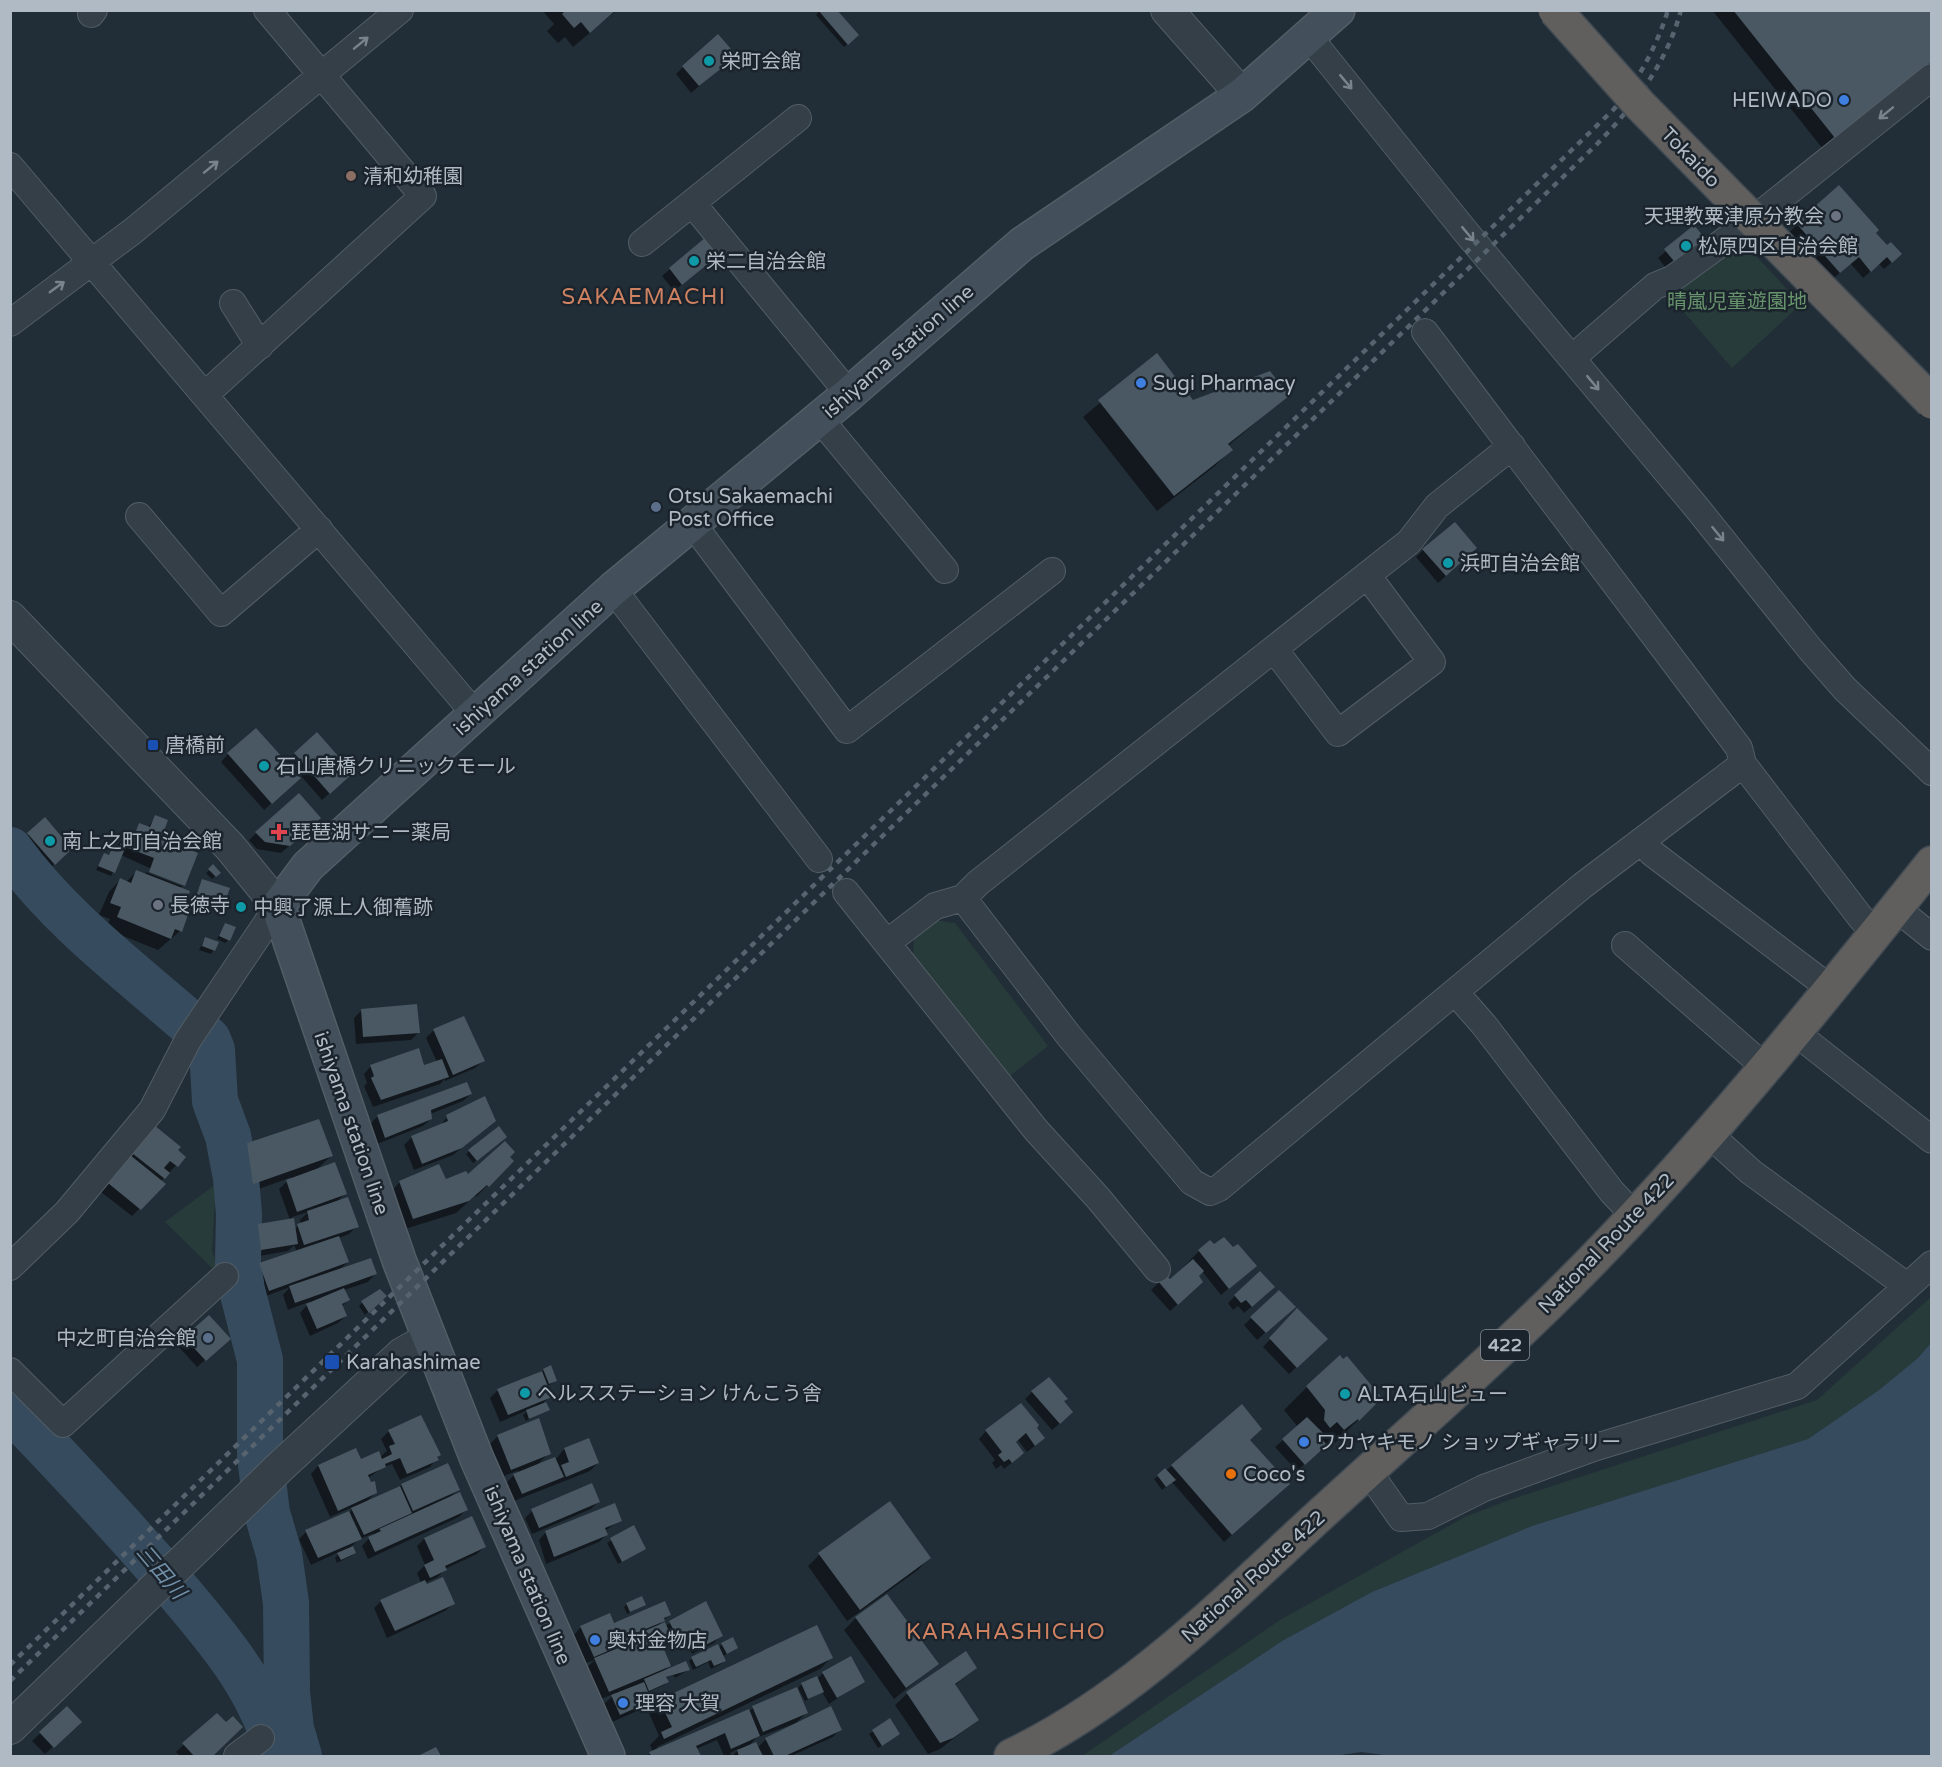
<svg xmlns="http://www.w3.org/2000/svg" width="1942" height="1767" font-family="'Varela Round','Noto Sans JP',sans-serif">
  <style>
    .green { fill: #273c3a }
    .water { fill: #364c5e }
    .shadow { fill: #0007; fill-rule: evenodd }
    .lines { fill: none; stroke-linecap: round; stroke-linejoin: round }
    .river { stroke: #364c5e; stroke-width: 46 }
    .building { fill: #4a5863 }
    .minor-casing { stroke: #535d66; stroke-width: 28 }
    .tertiary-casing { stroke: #535d66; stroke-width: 34 }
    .secondary-casing { stroke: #535d66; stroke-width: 36 }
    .trunk-casing { stroke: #404a53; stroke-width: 36 }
    .minor { stroke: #353f48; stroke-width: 26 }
    .tertiary { stroke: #353f48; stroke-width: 32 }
    .secondary { stroke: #434f5b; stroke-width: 33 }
    .trunk { stroke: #605f5e; stroke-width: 33 }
    .rail { stroke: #57646f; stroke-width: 4.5; stroke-dasharray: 6 6; stroke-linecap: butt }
    .trunk-bridge-casing { stroke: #404a53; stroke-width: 36; stroke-linecap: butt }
    .trunk-bridge { stroke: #605f5e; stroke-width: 33 }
    .oneway { stroke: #79838c }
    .culture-dot { fill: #0f9aa8; stroke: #1b242c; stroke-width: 2 }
    .shop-dot { fill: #3f7fe0; stroke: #1b242c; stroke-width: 2 }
    .education-dot { fill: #8d6e63; stroke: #1b242c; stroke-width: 2 }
    .worship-dot { fill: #6b7280; stroke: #1b242c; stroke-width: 2 }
    .service-dot { fill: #5c6f8a; stroke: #1b242c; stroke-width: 2 }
    .transit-dot { fill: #1a4fb4; stroke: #1b242c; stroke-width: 2 }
    .health-dot { fill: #e0444e; stroke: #1b242c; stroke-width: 2 }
    .food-dot { fill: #e8710a; stroke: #1b242c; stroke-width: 2 }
    .labels { text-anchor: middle; stroke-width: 5; stroke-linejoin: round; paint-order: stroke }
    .shield { fill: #1b242c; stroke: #838d96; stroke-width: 1.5 }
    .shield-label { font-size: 18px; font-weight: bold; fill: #b0bac4 }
    .poi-label { font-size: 20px; fill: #b0bac4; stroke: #1b242c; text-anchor: start }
    .street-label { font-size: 20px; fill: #b0bac4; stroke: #1b242c }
    .park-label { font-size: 20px; fill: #68946d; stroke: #1b242c }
    .water-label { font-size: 21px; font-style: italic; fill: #7190a7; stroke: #1b242c }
    .quarter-label { font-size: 22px; letter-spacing: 1.5px; fill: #ce8261; stroke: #1b242c }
  </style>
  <rect width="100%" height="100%" fill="#222e37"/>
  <path class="green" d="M1742,241L1801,304L1732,368L1671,297Z
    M933,920L955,923L1048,1046L1006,1079L913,959L914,935Z
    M216,1184L212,1251L217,1265L213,1269L165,1222Z
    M1931,1297V1343L1918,1358L1879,1390L1808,1439L1532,1526L1372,1592L1282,1641L1109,1756H1082L1280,1620L1465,1517L1509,1500L1817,1400Z"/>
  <path class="water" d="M1931,1343V1756H1392L1361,1752L1335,1756H1109L1282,1641L1372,1592L1532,1526L1808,1439L1879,1390L1918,1358Z"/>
  <path class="shadow" d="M542,10H617L573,47L565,37L558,43L547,31L554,24Z
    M820,10L857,35L844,47L816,15Z
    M1712,10H1932V61L1823,149Z
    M735,56L691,93L676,74L683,67Z
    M1839,187L1892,262L1884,269L1879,264L1863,278L1850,263L1828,284L1785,236Z
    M1694,227L1670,273L1658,258Z
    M710,261L674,291L662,276L670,269Z
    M1157,355L1193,401L1287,396L1228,446L1231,450L1215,466L1157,511L1083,417Z
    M1423,550L1468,556L1438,583L1416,557Z
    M228,754L286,763L295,754L343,781L322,800L301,776L264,810L221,762Z
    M156,817L159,839L183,885L180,889L182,907L180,931L158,950L106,929L110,919L99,915L109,892L120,880L126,882L136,872L145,875L146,872L182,886V883L121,855L111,876L96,870L104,854L108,856L124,837L129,839L140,825L147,828Z
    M44,820L70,849L47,871L21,842Z
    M312,826L281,853L257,849L249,840L256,833Z
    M213,866L219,873L212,879L206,873Z
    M202,880L223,904L219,908L194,899Z
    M225,924L229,940L225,943L217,939Z
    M205,939L214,950L211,954L199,950Z
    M361,1011L419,1032L411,1040L356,1044L354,1018Z
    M434,1030L483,1061L475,1068L445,1081V1079L440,1084L373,1107L364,1086L367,1083L364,1074L371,1066L423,1067L437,1062L426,1038Z
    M467,1084L471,1094L463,1101L430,1114L431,1119L423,1126L377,1144L370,1124L377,1117Z
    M447,1117L495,1121L453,1155L414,1170L404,1145L412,1137L440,1126Z
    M146,1134L184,1157L161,1181L164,1184L132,1216L101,1192Z
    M502,1140L473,1163L466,1154L469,1151Z
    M248,1144L331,1156L315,1171L345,1194L336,1202L357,1226L349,1234L338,1238L348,1262L339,1270L375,1274L368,1282L344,1290L348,1300L341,1307L346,1316L338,1323L310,1336L300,1313L311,1301L288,1310L283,1295L290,1287L261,1298L252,1272L260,1265L297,1252L294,1245L288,1251L254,1257L251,1233L258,1226L290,1220L279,1189L292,1177L242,1195L236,1156ZM308,1212L300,1220L301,1224L294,1229L292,1217Z
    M508,1157L512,1161L476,1197L475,1196L456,1213L402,1230L388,1194L400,1182L445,1181L468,1177Z
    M1214,1246L1233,1249L1247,1273L1221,1295L1202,1271L1197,1276L1194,1290L1170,1311L1151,1290L1165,1277L1169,1282L1199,1251Z
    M1266,1295L1244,1313L1238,1306L1233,1310L1228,1303L1235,1296Z
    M369,1296H385L365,1315L359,1306Z
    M1297,1311L1326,1339L1289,1374L1263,1347Z
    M1286,1314L1257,1340L1244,1325L1251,1318Z
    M185,1338L221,1346L197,1367L178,1346Z
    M1343,1361L1380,1398L1335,1443L1334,1441L1320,1452L1319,1451L1297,1471L1275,1447L1298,1427L1284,1410L1307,1387Z
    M544,1370L556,1381L546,1387L550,1396L544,1402L548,1410L526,1421L523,1415L528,1410L500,1422L490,1398L498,1390Z
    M1032,1392L1063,1402L1064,1420L1052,1430L1025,1399Z
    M1035,1428L1036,1445L1027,1452L1018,1440L1015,1443V1460L1004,1469L1001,1465L996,1469L992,1463L995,1460L979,1439L986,1431Z
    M389,1431L439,1455L430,1467L400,1480L392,1464L382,1468L368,1478L375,1493L365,1503L402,1485L458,1489L448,1499L466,1510L459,1517L368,1559L362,1546L374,1533L358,1540L351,1547L354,1553L351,1556L337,1563L335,1558L341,1551L311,1565L299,1539L306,1532L349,1513L355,1506L330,1517L311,1474L318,1466L380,1457L387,1451L381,1439Z
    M498,1436L549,1453L536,1466L557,1458L564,1449L588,1440L598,1463L590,1471L514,1501L507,1482L519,1470L504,1476L490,1444Z
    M1248,1440L1281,1491L1224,1542L1172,1482L1162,1490L1154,1479L1172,1466Z
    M598,1502L591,1509L532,1534L525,1518L532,1511Z
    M620,1520L605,1531L606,1535L599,1542L546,1564L539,1540L546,1532Z
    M633,1527L644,1549L618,1564L607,1543Z
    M424,1539L485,1546L477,1554L445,1569L438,1577L425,1583L453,1604L445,1611L387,1638L374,1608L381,1601L421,1583L417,1573L425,1565L417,1546Z
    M819,1555L929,1558L918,1570L847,1621L808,1566Z
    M705,1603L721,1635L714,1643L692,1654L684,1638L670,1645L666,1638L660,1643L670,1665L662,1673L688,1670L675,1678L673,1675L665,1678L667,1682L664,1685L646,1693L650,1701L642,1709L612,1722L604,1704L616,1693L601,1699L587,1667L595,1660L586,1663L574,1635L581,1627L669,1615L656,1628L665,1626Z
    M627,1604L644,1605L627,1614L624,1607Z
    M856,1618L937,1664L894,1699L844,1630Z
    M722,1644L737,1647L722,1657L724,1661L721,1664L711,1669L708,1662L693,1670L689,1661L692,1658L718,1649Z
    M965,1653L976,1668L954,1686L978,1720L940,1749L928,1754L895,1705L907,1694Z
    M831,1658L820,1669L657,1747L658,1750L748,1712L753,1708L806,1713L796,1723L756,1738L747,1748H757L766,1739L840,1729L833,1737L791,1756H732L740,1748L730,1753L732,1756H724L717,1740L696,1749L699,1756H647L653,1752L650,1745L659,1736L649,1713L660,1702Z
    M823,1673L863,1681L829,1704L822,1692L805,1701L798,1688L802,1684L817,1679Z
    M67,1708L80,1722L45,1754L32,1741Z
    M217,1715L234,1735L210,1756H180L176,1752Z
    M889,1720L895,1737L878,1748L869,1734Z"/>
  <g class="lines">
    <path class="river" d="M10,850C64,925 141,979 208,1040L212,1050L215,1101L228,1136L236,1178L239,1214L238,1263L242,1290L260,1360V1456L267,1513L279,1554L286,1603L287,1692L291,1729L299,1756
      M10,1408C63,1463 115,1518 165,1576C210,1629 258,1681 277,1750"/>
  </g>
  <path class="building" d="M566,10H616L590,33L581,22L574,28L562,14Z
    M818,10H837L859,35L848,45Z
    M1733,10H1932V61L1835,138Z
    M718,34L737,56L699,86L682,66Z
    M1839,185L1879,230L1876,233L1887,245L1891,242L1902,254L1892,263L1887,257L1871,272L1859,257L1840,273L1796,223Z
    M1694,225L1708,242L1678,266L1664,249Z
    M706,237L720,254L682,285L669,268Z
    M1157,353L1193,400L1270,371L1289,396L1228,444L1233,450L1174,496L1098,400Z
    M1455,522L1477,548L1446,576L1422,549Z
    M256,728L301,778L272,804L227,753Z
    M317,732L353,773L330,794L294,753Z
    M299,793L321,818L290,846L265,842L255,832Z
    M155,815L168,820L161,839L198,853L185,886L149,872L154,858L120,845L124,835L133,839L139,823L150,827Z
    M45,817L72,849L55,865L27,833Z
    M113,846L124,851L115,873L98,866L104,853L109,855Z
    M213,864L221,873L216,877L208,869Z
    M136,870L190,891L184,907L190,909L182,932L175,929L171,939L117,917L121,907L110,903L120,878L131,883Z
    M202,879L230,888L224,905L196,896Z
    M225,923L236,927L230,941L219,936Z
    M205,937L219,942L215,951L202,946Z
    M417,1004L420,1033L363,1037L361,1009Z
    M464,1016L485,1061L453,1075L433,1029Z
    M419,1048L424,1065L442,1059L449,1077L381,1100L371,1078L374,1076L370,1065Z
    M467,1082L472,1094L431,1110L432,1119L385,1138L377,1115Z
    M485,1096L496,1121L462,1148L422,1164L411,1136L448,1121L446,1115Z
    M319,1119L333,1156L253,1184L247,1143Z
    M154,1125L181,1147L178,1150L186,1157L178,1167L170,1161L164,1168L170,1173L165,1179L132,1153Z
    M499,1126L507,1137L477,1161L468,1150Z
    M505,1141L515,1152L510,1157L514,1161L489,1187L487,1185L469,1201L413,1219L399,1181L439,1164L446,1179L466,1171L468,1174Z
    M130,1155L166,1184L141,1210L108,1183Z
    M335,1162L347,1194L297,1212L286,1180Z
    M348,1197L359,1227L304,1245L297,1224L309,1220L307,1211Z
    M294,1218L298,1244L261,1250L258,1224Z
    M339,1236L349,1262L269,1291L259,1263Z
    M1224,1237L1233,1247L1238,1244L1257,1266L1229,1289L1198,1250L1210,1240L1214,1244Z
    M371,1258L377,1274L295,1303L289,1286Z
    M1193,1259L1204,1271L1199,1276L1203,1282L1178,1305L1158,1281L1165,1275L1170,1279Z
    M1260,1271L1275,1287L1252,1307L1246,1300L1241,1303L1234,1295Z
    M344,1288L350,1300L342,1304L347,1316L317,1329L306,1304Z
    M380,1289L387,1296L369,1313L361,1301Z
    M1279,1290L1296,1307L1266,1333L1250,1317Z
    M1297,1308L1328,1339L1297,1368L1269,1338Z
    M209,1315L231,1339L206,1361L184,1337Z
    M1340,1355L1343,1359L1347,1356L1382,1398L1359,1421L1358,1419L1344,1430L1337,1422L1330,1428L1324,1420L1325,1410L1306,1386Z
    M551,1365L557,1381L549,1384L543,1369Z
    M542,1371L552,1397L508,1415L497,1389Z
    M1049,1377L1068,1399L1064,1401L1073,1412L1060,1424L1031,1391Z
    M546,1402L550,1410L529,1419L526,1410Z
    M1021,1403L1039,1425L1037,1428L1045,1438L1035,1446L1026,1433L1016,1442L1024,1453L1012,1463L1009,1459L1004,1462L998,1455L1002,1452L985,1430Z
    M1242,1404L1262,1429L1250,1440L1290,1484L1232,1535L1171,1465Z
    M421,1415L441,1455L437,1457L439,1460L407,1474L400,1458L385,1464L386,1467L368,1475L371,1482L375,1481L377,1493L338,1511L318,1465L356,1448L361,1459L379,1451L382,1459L392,1454L389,1446L395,1444L388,1430Z
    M1307,1417L1325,1435L1321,1438L1327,1445L1305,1465L1282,1439Z
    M539,1418L551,1454L511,1470L497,1435Z
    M589,1438L599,1463L566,1477L561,1465L569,1462L564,1448Z
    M555,1457L564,1477L522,1494L513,1474Z
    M448,1463L460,1490L413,1511L401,1484Z
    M1165,1468L1176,1480L1166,1487L1157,1475Z
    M592,1483L600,1502L539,1528L531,1509Z
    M400,1486L412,1513L364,1535L351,1508Z
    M460,1492L468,1510L375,1552L368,1537L381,1531L379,1529Z
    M890,1501L931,1558L860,1610L818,1553Z
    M615,1503L622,1521L605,1528L608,1535L554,1557L545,1531Z
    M349,1511L362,1539L318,1558L305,1530Z
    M472,1516L486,1547L445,1566L447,1570L430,1578L424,1565L434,1560L424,1538Z
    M634,1525L646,1549L622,1562L610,1538Z
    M353,1546L356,1553L341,1560L337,1553Z
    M443,1577L455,1604L395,1631L380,1600L425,1580L427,1584Z
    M887,1594L939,1664L906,1688L855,1617Z
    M642,1596L646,1605L630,1612L626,1603Z
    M665,1601L671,1615L664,1618L665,1621L631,1635L633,1640L594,1657L580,1626L610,1613L614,1623Z
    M706,1601L723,1636L700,1648L691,1631L678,1639L669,1621Z
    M665,1622L671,1636L660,1640L671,1666L609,1692L594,1658L635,1641L633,1636Z
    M817,1625L833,1658L664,1739L661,1732L672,1727L659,1700Z
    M733,1637L738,1648L727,1654L721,1643Z
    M718,1644L726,1661L714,1666L711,1660L696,1667L691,1657Z
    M966,1651L977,1668L955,1684L979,1720L953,1738L940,1743L906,1692Z
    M851,1656L865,1682L837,1698L822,1672Z
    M686,1661L690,1670L666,1677L669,1682L649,1691L644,1679Z
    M817,1676L824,1692L808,1699L801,1683Z
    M644,1682L652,1701L620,1715L611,1695Z
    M797,1687L808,1713L763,1732L752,1706Z
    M67,1706L82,1722L54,1748L39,1732Z
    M831,1706L842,1730L785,1756H774L765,1738Z
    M749,1709L760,1736L731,1749L725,1733L696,1746L701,1756H651L649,1752Z
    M217,1713L226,1722L233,1716L243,1727L213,1756H194L182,1743Z
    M890,1718L900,1734L882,1746L872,1730Z
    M756,1742L763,1756H739L737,1750Z
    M436,1747L441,1756H418Z"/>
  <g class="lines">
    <g class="minor-casing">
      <path id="minor" d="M91,14L94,10
        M1309,37L1465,231L1697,508L1810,649L1845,689L1932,772
        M10,166L475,714
        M692,203L849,394
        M642,243L798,118
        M233,303L260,346
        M10,323L133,231L400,10
        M1425,332L1739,748L1743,764L1861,918L1876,933
        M1572,358L1655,286L1672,279L1753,220L1932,77
        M206,394L423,196L267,10
        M819,418L945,570
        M1512,446L1437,506L1409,542L978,883L963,898L1069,1036L1192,1182L1210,1192L1219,1188L1582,886L1743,764
        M139,516L221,613L319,529
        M692,523L847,730L1052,571
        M613,589L819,859
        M1274,649L1338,733L1432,662L1367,575
        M1641,841L1652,853L1831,989
        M846,892L1036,1130L1098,1198L1157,1269
        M1896,908L1932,937
        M888,942L935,906L963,898
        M1625,945L1766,1068
        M1455,992L1484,1025L1612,1192L1634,1215
        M1796,1033L1932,1140
        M1709,1134L1751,1172L1907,1286
        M10,1267L67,1212L152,1110L188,1040L278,906
        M10,1371L63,1424L225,1276
        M1368,1471L1401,1518L1428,1516L1484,1488L1593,1448L1797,1386L1932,1264
        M237,1756L261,1738"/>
    </g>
    <g class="tertiary-casing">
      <path id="tertiary" d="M1167,10L1242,95
        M10,617L230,847L278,906
        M10,1728L280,1467L402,1354L430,1338"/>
    </g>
    <g class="secondary-casing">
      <path id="secondary" d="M608,1756L477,1459L399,1260L278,906L308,866L613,589L849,394L1022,244L1242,95L1338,10"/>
    </g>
    <g class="trunk-casing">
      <path id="trunk" d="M1011,1756C1130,1699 1224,1603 1321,1514C1404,1438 1489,1364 1568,1285C1700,1153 1816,1008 1932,863"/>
    </g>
    <use href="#minor" class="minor"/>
    <use href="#tertiary" class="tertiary"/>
    <use href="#secondary" class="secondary"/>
    <use href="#trunk" class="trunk"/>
    <path class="rail" d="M10,1665L1614,109C1638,81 1657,46 1668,10
      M10,1681L1597,144C1634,106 1667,63 1681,10"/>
    <g class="trunk-bridge-casing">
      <path id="trunk-bridge" d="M1555,10L1639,104L1932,402"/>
    </g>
    <use href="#trunk-bridge" class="trunk-bridge"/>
  </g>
  <defs><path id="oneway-shaft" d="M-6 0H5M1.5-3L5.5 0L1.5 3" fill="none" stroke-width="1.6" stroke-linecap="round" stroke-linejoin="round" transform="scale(1.5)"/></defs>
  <g class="oneway">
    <use href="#oneway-shaft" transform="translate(361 43) rotate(-39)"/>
    <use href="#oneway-shaft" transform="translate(1346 82) rotate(50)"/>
    <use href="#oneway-shaft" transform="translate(1886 113) rotate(141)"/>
    <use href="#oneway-shaft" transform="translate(211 167) rotate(-39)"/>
    <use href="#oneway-shaft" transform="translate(1468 234) rotate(50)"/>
    <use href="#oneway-shaft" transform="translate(57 287) rotate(-36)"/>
    <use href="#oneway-shaft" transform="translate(1593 383) rotate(50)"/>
    <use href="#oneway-shaft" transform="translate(1718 534) rotate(51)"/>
  </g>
  <g class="culture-dot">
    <circle cx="709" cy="61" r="6"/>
    <circle cx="1686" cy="246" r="6"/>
    <circle cx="694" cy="261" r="6"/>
    <circle cx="1448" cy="563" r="6"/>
    <circle cx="264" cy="766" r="6"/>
    <circle cx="50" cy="841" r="6"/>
    <circle cx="241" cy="907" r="6"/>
    <circle cx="525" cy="1393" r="6"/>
    <circle cx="1345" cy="1394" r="6"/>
  </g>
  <g class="shop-dot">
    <circle cx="1844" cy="100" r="6"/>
    <circle cx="1141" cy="383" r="6"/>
    <circle cx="1304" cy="1442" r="6"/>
    <circle cx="595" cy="1640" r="6"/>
    <circle cx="623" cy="1703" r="6"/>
  </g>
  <circle class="education-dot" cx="351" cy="176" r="6"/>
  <g class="worship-dot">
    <circle cx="1836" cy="216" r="6"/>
    <circle cx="158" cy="905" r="6"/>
  </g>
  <g class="service-dot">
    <circle cx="656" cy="507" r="6"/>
    <circle cx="208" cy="1338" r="6"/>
  </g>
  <g class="transit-dot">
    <rect x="147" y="739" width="12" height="12" rx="3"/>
    <rect x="324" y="1354" width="16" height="16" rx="3"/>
  </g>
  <path class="health-dot" d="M276 823h6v6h6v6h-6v6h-6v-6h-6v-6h6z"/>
  <circle class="food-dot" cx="1231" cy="1474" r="6"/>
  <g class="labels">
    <rect class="shield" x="1481" y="1330" width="48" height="30" rx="4.5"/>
    <g class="shield-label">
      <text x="1505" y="1351">422</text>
    </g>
    <g class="poi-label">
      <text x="721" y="68">栄町会館</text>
      <text x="1832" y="107" text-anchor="end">HEIWADO</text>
      <text x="363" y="183">清和幼稚園</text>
      <text x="1824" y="223" text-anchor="end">天理教粟津原分教会</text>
      <text x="1698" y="253">松原四区自治会館</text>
      <text x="706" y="268">栄二自治会館</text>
      <text x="1153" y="390">Sugi Pharmacy</text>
      <text x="668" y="503">Otsu Sakaemachi<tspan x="668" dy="23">Post Office</tspan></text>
      <text x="1460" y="570">浜町自治会館</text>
      <text x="165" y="752">唐橋前</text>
      <text x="276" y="773">石山唐橋クリニックモール</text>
      <text x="291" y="839">琵琶湖サニー薬局</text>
      <text x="62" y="848">南上之町自治会館</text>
      <text x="170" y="912">長徳寺</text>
      <text x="253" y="914">中興了源上人御𦾔跡</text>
      <text x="196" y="1345" text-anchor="end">中之町自治会館</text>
      <text x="346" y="1369">Karahashimae</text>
      <text x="537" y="1400">ヘルスステーション けんこう舎</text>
      <text x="1357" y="1401">ALTA石山ビュー</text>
      <text x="1316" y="1449">ワカヤキモノ ショップギャラリー</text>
      <text x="1243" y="1481">Coco's</text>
      <text x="607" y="1647">奥村金物店</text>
      <text x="635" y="1710">理容 大賀</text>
    </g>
    <g class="street-label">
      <text transform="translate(1691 157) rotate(46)" y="7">Tokaido</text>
      <text transform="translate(898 351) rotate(-41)" y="7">ishiyama station line</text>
      <text transform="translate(528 667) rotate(-42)" y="7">ishiyama station line</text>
      <text transform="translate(352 1123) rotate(71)" y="7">ishiyama station line</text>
      <text transform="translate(1606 1243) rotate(-46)" y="7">National Route 422</text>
      <text transform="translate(528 1575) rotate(67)" y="7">ishiyama station line</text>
      <text transform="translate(1253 1576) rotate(-42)" y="7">National Route 422</text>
    </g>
    <g class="park-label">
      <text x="1737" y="308">晴嵐児童遊園地</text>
    </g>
    <g class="water-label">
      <text transform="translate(161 1572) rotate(50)" y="7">三田川</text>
    </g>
    <g class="quarter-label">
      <text x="644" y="304">SAKAEMACHI</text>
      <text x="1006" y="1639">KARAHASHICHO</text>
    </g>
  </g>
  <rect width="1942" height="1767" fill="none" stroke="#b0bac4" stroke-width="24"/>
</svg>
